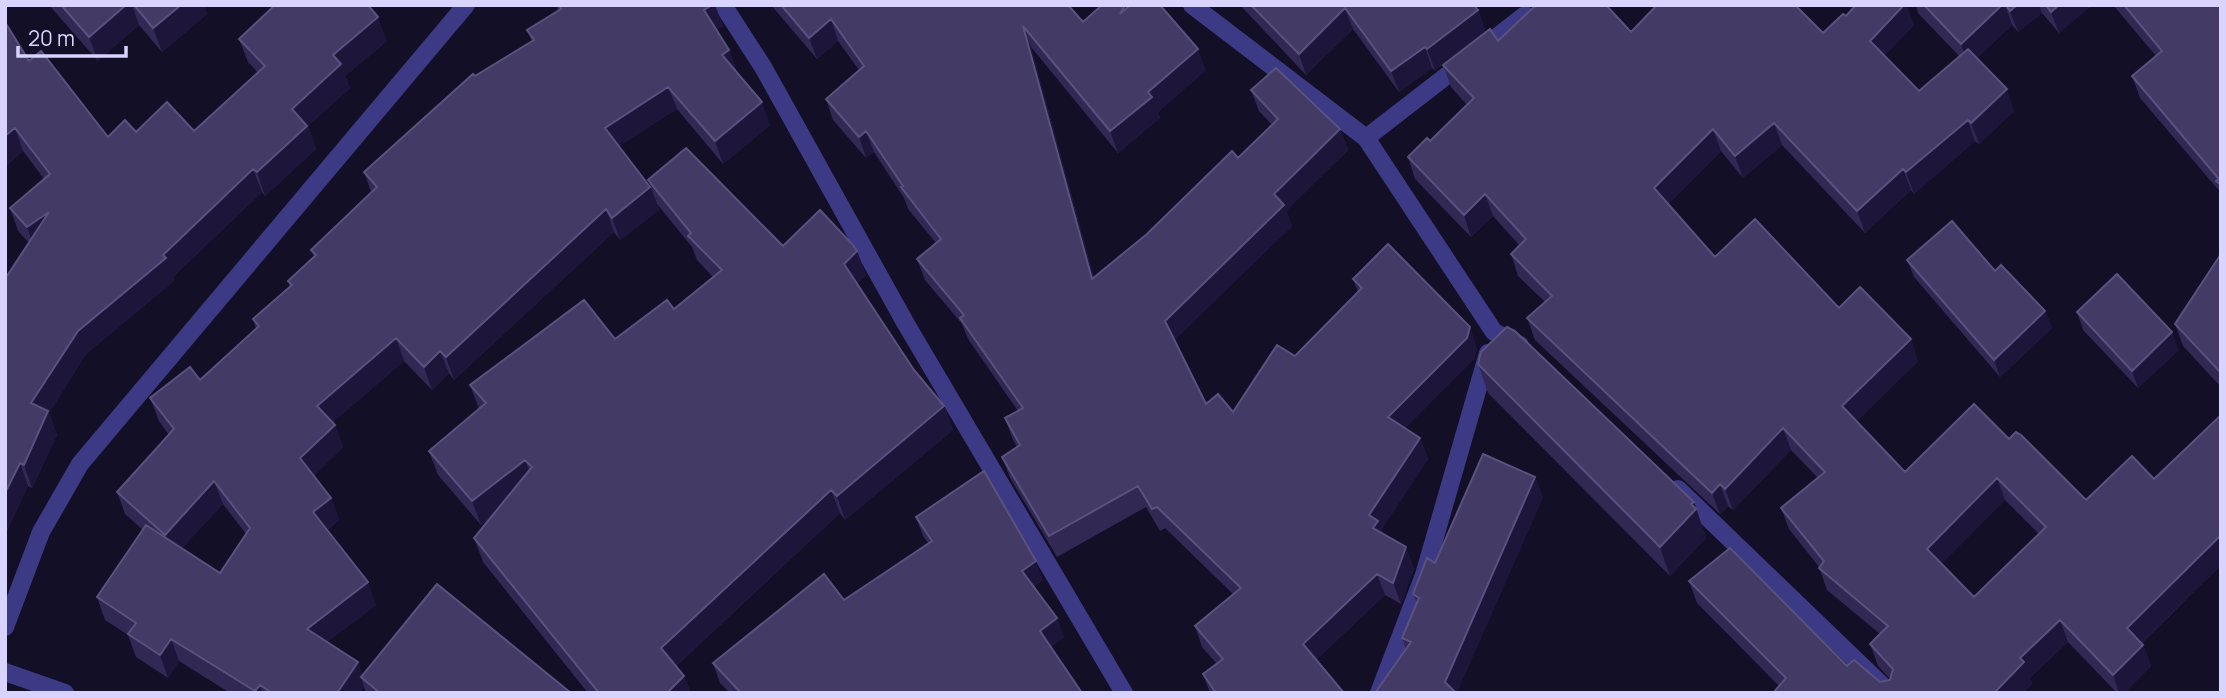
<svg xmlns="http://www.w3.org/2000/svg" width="2226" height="698" font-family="Manrope,sans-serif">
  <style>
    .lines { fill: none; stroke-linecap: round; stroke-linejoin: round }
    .minor { stroke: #3d3a85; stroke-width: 18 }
    .wall { fill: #312854; fill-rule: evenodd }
    .shaded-wall { fill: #1d163a }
    .building { fill: #433a66; stroke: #5a527e; stroke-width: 2; fill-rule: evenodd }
  </style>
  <rect width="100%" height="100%" fill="#130f26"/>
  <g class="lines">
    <path class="minor" d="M723,5L763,67L906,324L1124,693
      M1192,5L1366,138L1494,332L1520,345
      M1366,138L1525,15
      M1678,489L1890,693
      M5,627L41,532L80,464L466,5
      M5,672L65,693
      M1379,693L1424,575L1488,353"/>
  </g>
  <path class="wall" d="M49,5H209L205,8L207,14L162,52L139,25L98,61Z
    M556,5H715L723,26L716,30L729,50L737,72L770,125L723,164L677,109L619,146L650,187L659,210L620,240L614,232L454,380L449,373L432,390L404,361L333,422L335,425L343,447L314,475L331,498L339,520L327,530L376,605L327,642L358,662L362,675L571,693H366L364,687L360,693H230L179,661L168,678L136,657L128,635L105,620L97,597L143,530L125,514L117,492L169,435L159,421L150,398L200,380L256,329L253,319L290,287L288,281L314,257L311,250L371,192L364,172L475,76L532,42L527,30L558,11ZM223,504L246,534L220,573L182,548Z
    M771,5H1068L1083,22L1206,70L1158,112L1160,118L1118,153L1031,47L1094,278L1238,158L1272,125L1259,111L1251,90L1340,129L1348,150L1286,211L1292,226L1174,340L1206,404L1233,412L1295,356L1358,292L1353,279L1477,348L1474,359L1405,428L1420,438L1428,459L1381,530L1383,534L1414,568L1401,604L1385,595L1316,660L1344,693H1210L1203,674L1217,664L1202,647L1195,626L1233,594L1165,528L1160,531L1146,507L1057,557L1010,478L1002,457L1017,447L1013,440L1005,418L1018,411L968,339L962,324L925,280L917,259L936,243L908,209L904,198L874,152L866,158L833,120L826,99L859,70L838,41L817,59Z
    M1240,5H1474L1478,10L1485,31L1435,70L1432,68L1399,92L1353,29L1306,75Z
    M1916,5H2092L2059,33L2042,13L2018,32L2012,25L1977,58L2014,111L1979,144L1975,141L1914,194L1911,190L1865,233L1782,145L1743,178L1721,151L1668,204L1715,257L1839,308L1918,361L1857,421L1905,472L2009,439L2086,500L2154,479L2221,415V565L2142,643L2143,645L2151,666L2124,693H2117L2068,642L2030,678L2032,684L2023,693H1773L1779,686L1697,603L1689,581L1880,682L1890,679L1878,666L1870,644L1880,634L1827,590L1819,567L1789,529L1781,508L1818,478L1791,450L1733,510L1728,506L1720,514L1535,340L1527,318L1545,302L1518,276L1511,254L1519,245L1493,216L1471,237L1415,179L1408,157L1430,141L1467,105L1451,87L1443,65L1498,41L1631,32L1823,33L1846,16L1914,25L1884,56L1919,91L1959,56L1918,13ZM2005,500L2039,534L1974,597L1941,564Z
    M2113,5H2199L2200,6L2221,5V193L2140,98L2132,76L2156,56Z
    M239,39L387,41L345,76L350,88L308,126L316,149L265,196L262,192L173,277L174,281L86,354L49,413L57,435L32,488L28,486L5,535V279L29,243L18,231L10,208L44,179L23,151L5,167L29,61L108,137L136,132L194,131L258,73L248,62Z
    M648,180L783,246L857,251L866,275L857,283L914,370L944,406L953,430L845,520L840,513L676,666L684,676L691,693H588L483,562L474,538L493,516L481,525L438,475L429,451L479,409L470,385L615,339L674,309L713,277L697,260L692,247L657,204Z
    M2221,254V387L2183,346L2175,324Z
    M1907,260L1995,271L2045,311L2052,328L2000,377L1914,277Z
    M2077,312L2179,350L2138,388L2083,330Z
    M1478,364L1694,502L1706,538L1670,576L1488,393Z
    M1535,477L1543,498L1406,649L1402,638L1417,604L1413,594L1435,563Z
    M916,517L1043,580L1034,586L1064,637L1051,647L1082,693H730L720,683L713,663L844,600L928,543L923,536Z"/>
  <path class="shaded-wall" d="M126,5H132L139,25L98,61L89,37Z
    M181,5H209L205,8L207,14L162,52L153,28Z
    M712,5H715L723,26L712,33L704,10Z
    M1904,5H1907L1914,25L1878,63L1870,41Z
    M2002,5H2005L2012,25L1969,66L1961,44Z
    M2017,5H2039L2042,13L2018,32L2010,11Z
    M2059,5H2092L2059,33L2051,12Z
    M1345,8L1353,29L1306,75L1299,54Z
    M1478,10L1485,31L1435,70L1427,49Z
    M378,17L387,41L345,76L350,88L308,126L316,149L265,196L257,172L292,109L333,55Z
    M831,19L838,41L817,59L809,38Z
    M1023,26L1031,47L1100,301L1092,279Z
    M1425,47L1432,68L1399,92L1391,71Z
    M1198,49L1206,70L1158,112L1160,118L1118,153L1110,131L1148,92Z
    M729,50L737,72L722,55Z
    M668,87L677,109L613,150L605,128Z
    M2007,89L2014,111L1979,144L1971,123Z
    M762,102L770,125L723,164L715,141Z
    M1968,120L1975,141L1914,194L1906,172Z
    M1774,123L1782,145L1743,178L1735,156Z
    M15,128L23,151L5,167V136Z
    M1340,129L1348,150L1286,211L1292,226L1173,342L1165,321L1274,194Z
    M1713,129L1721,151L1662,210L1654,188Z
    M866,131L874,152L866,158L859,137Z
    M253,169L262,192L173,277L174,281L86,354L49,413L57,435L32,488L24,465L31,403L78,331L163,255Z
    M1903,169L1911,190L1865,233L1857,211Z
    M650,187L659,210L620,240L612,218Z
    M1485,194L1493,216L1471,237L1464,215Z
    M606,209L614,232L454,380L446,357Z
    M49,212L36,251L27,227Z
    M857,251L866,275L853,287L844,264Z
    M2045,311L2052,328L2000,377L1994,360Z
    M1470,327L1477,348L1474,359L1396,438L1388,417Z
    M2172,332L2179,350L2138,388L2132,371Z
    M396,338L404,361L325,429L317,406Z
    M1911,339L1918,361L1850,428L1842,406Z
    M440,351L449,373L432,390L424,367Z
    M944,406L953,430L845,520L837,496Z
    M335,425L343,447L309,481L300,458Z
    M1783,428L1791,450L1733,510L1725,489Z
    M1420,438L1428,459L1381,530L1386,542L1373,528L1369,515Z
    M525,460L534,484L481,525L472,501Z
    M20,463L28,486L5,535V493Z
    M1535,477L1543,498L1457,693H1448L1445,682Z
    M1997,478L2005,500L1935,571L1927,549Z
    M214,481L223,504L173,558L165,535Z
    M1720,484L1728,506L1720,514L1712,493Z
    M831,490L840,513L669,672L661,648Z
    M331,498L339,520L321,534L313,512Z
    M1694,502L1706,538L1670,576L1660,547Z
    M2221,535V565L2135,649L2127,628Z
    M1406,547L1414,568L1401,604L1393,583Z
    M1036,561L1043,580L1029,590L1022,571Z
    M1377,574L1385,595L1311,665L1303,644Z
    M368,582L376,605L315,651L307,629Z
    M1057,618L1064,637L1047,650L1040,631Z
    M2060,620L2068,642L2030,678L2032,684L2023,693H1994L2020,658Z
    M171,639L179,661L168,678L160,655Z
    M2143,645L2151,666L2124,693H2119L2113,675Z
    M358,662L364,680L361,677L364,687L360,693H337Z
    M684,676L691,693H667Z
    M260,685L262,693H256L255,691Z"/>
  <path class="building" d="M61,5H126L89,37Z
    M134,5H181L153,28Z
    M275,5H368L378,17L333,55L341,64L292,109L307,126L257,172L253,169L163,255L166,258L78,331L31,403L48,411L24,465L20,463L5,493V279L49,212L27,227L10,208L50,174L15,128L5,136V22L29,61L41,51L108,137L125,120L136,132L167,102L194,131L265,66L239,39Z
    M559,5H712L704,10L729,50L722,55L762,102L715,141L668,87L605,128L650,187L612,218L606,209L446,357L440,351L424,367L396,338L317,406L335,425L300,458L331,498L313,512L368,582L307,629L358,662L337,693H272L260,685L255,691L171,639L160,655L128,634L136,623L97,597L146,525L220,573L250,528L214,481L165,535L117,492L174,429L150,398L190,367L200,380L259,326L253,319L292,285L288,281L316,255L311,250L377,187L364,172L473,74L475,76L534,40L527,30L561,9Z
    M781,5H1068L1083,22L1102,5H1125L1120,14L1130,5H1160L1198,49L1148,92L1152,97L1110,131L1023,26L1092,279L1147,234L1232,151L1238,158L1278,119L1251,90L1276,68L1340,129L1274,194L1284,205L1165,321L1206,404L1218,394L1233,412L1277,345L1295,356L1362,288L1353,279L1388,244L1470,327L1467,338L1388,417L1420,438L1369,515L1378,521L1373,528L1406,547L1393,583L1377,574L1303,644L1344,693H1216L1203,674L1223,659L1195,626L1241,588L1157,507L1152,509L1138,486L1049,536L1002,457L1020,445L1005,418L1023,408L960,318L964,315L917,259L941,239L901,187L903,186L866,131L859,137L826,99L864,66L831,19L809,38Z
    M1251,5H1474L1478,10L1427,49L1425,47L1391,71L1345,8L1299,54Z
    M1536,5H1606L1631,32L1657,5H1795L1823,33L1843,14L1846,16L1856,5H1904L1870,41L1919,91L1968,49L2007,89L1971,123L1968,120L1906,172L1903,169L1857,211L1774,123L1735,156L1713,129L1654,188L1715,257L1755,219L1839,308L1860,287L1911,339L1842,406L1905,472L1974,404L2009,439L2016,432L2021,435L2086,500L2132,456L2154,479L2221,415V535L2127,628L2143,645L2113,675L2060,620L2020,658L2024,662L1994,693H1773L1786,678L1689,581L1730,548L1847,666L1854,660L1880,682L1890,680L1893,669L1870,644L1888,626L1819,568L1824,561L1781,508L1825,472L1783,428L1725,489L1720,484L1712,493L1527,318L1552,296L1511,254L1526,239L1485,194L1464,215L1408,157L1427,138L1430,141L1474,98L1443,65L1490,29L1498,41ZM1997,478L2046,527L1974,597L1927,549Z
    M1924,5H2002L1961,44Z
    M2006,5H2017L2010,11Z
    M2046,5H2059L2051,12Z
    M2124,5H2199L2200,6L2201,5H2221V185L2216,181L2219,179L2132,76L2162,51Z
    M686,148L783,246L820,210L853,245L857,251L844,264L914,370L944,406L837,496L831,490L661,648L684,676L667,693H599L474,538L532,467L525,460L472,501L429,451L486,403L470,385L584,300L615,339L667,300L674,309L722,270L688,236L691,233L648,180Z
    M1952,221L1995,271L2001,265L2045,311L1994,360L1907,260Z
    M2221,254V373L2175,324Z
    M2117,274L2172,332L2132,371L2077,312Z
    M1507,327L1515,331L1694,502L1691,504L1696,509L1660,547L1478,364L1481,352Z
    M1483,454L1535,477L1445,682L1456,693H1375L1411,642L1402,638L1419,598L1413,594L1427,558L1435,563Z
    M984,471L1036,561L1022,571L1057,618L1040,631L1082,693H741L713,663L824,574L844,600L932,541L916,517Z
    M437,584L571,693H380L361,677Z"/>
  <rect width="2226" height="698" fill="none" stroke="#d9d4ff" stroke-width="14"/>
  <path d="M18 46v10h108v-10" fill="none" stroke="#d9d4ff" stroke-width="3.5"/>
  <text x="28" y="46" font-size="21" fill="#d9d4ff" stroke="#130f26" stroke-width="5" paint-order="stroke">20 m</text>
</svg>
